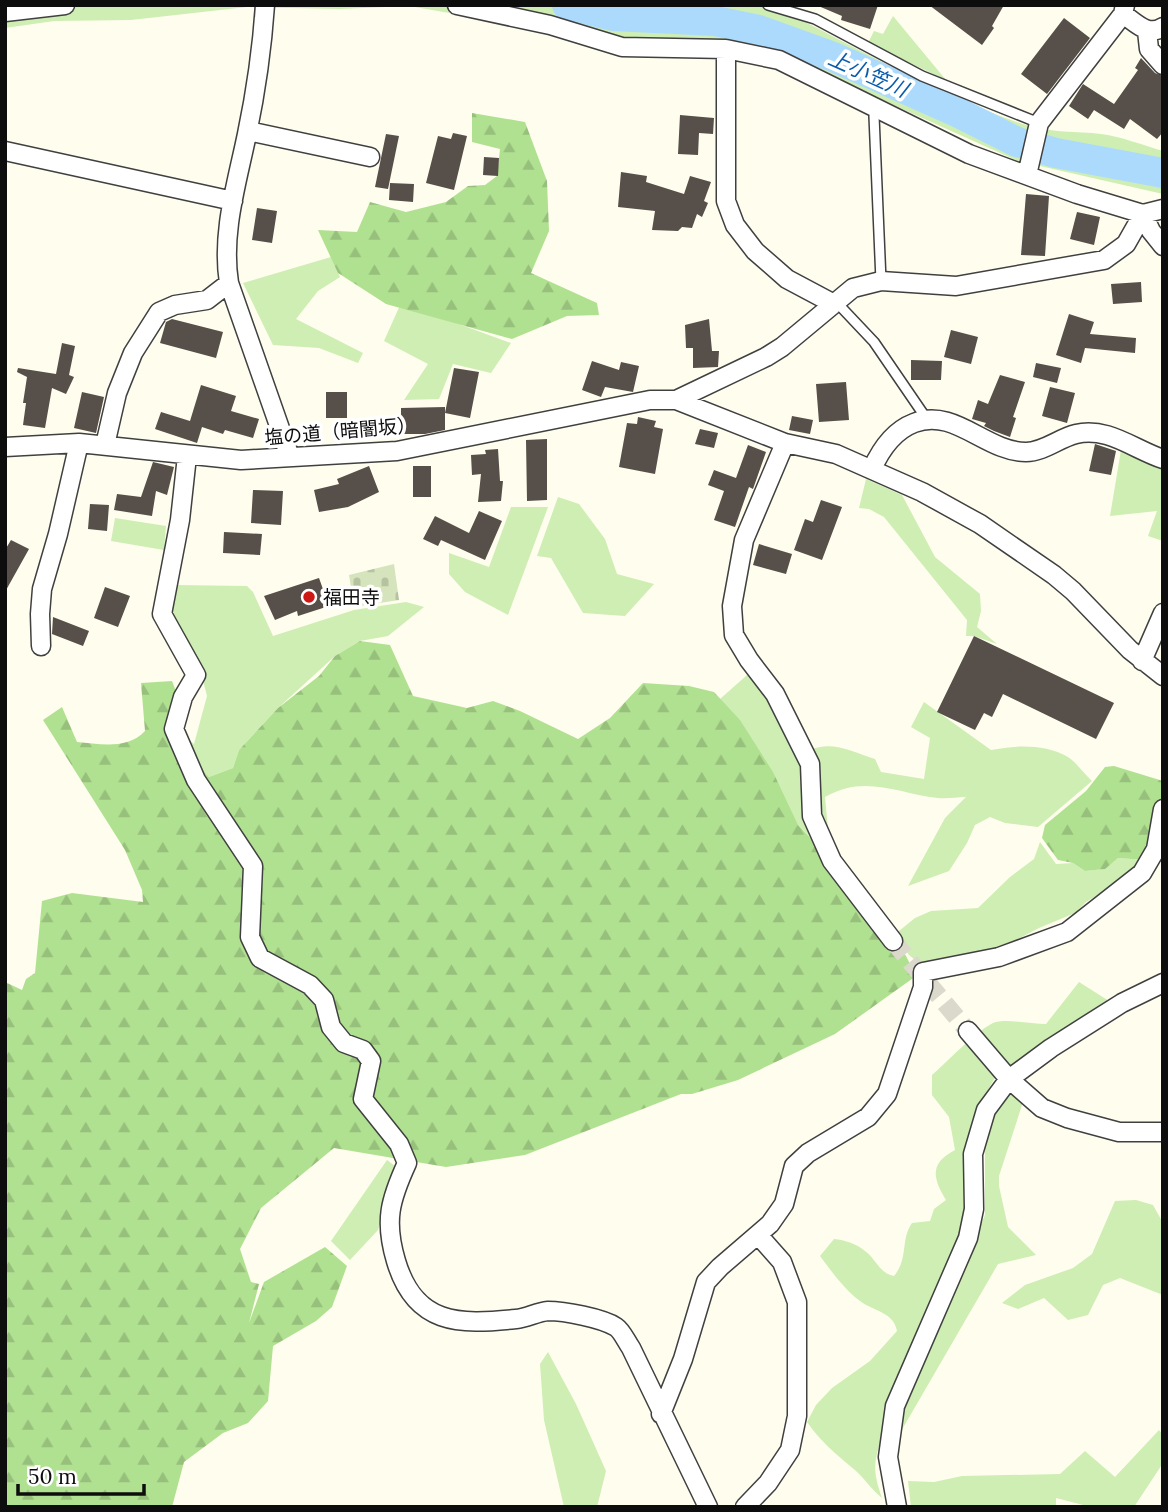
<svg xmlns="http://www.w3.org/2000/svg" width="1168" height="1512" font-family="Lora,'Noto Sans JP',serif">
  <style>
    .grass { fill: #ceeeb3 }
    .forest { fill: url(#forest-firs) }
    .cemetery { fill: url(#cemetery-stones) }
    .lines { fill: none; stroke-linecap: round; stroke-linejoin: round }
    .river { stroke: #acdafd; stroke-width: 30 }
    .building { fill: #574f49 }
    .street-tunnel { stroke: #dbd9cc; stroke-width: 18; stroke-dasharray: 18 9; stroke-linecap: butt }
    .lane-casing { stroke: #404040; stroke-width: 12 }
    .street-casing { stroke: #404040; stroke-width: 21 }
    .lane { stroke: #fff; stroke-width: 9 }
    .street { stroke: #fff; stroke-width: 18 }
    .poi-dot { fill: #cd1816; stroke: #fff; stroke-width: 2.5 }
    .labels { text-anchor: middle; stroke-width: 7; stroke-linejoin: round; paint-order: stroke }
    .street-label { font-size: 19px; fill: #0d0d0d; stroke: #fff }
    .poi-label { font-size: 19px; fill: #0d0d0d; stroke: #fff; text-anchor: start }
    .water-label { font-size: 21px; font-style: italic; fill: #095cad; stroke: #fff }
  </style>
  <defs>
    <pattern id="forest-firs" width="22" height="20" patternUnits="userSpaceOnUse" patternTransform="scale(1.75)"><rect width="22" height="20" fill="#b0e190"/><path d="M5 1l3.5 6h-7zM16 11l3.5 6h-7z" fill="#96c07b"/></pattern>
    <pattern id="cemetery-stones" width="16" height="16" patternUnits="userSpaceOnUse" patternTransform="scale(1.75)"><rect width="16" height="16" fill="#d5e4bc"/><path d="M2 7V4a2 2 0 0 1 4 0v3zM10 15v-3a2 2 0 0 1 4 0v3z" fill="#b6c2a0"/></pattern>
  </defs>
  <rect width="100%" height="100%" fill="#fffdee"/>
  <path class="grass" d="M5,5H765L775,7C858,47 938,97 1026,125C1049,133 1077,131 1101,134C1122,137 1143,145 1163,151V194L1018,161L889,103L779,60L588,37L409,6L340,9L247,7L131,20L54,21L5,28Z
    M893,16L946,80L868,43L874,31L883,34Z
    M331,257L340,277L318,291L296,319L363,353L358,363L319,348L273,345L243,283Z
    M401,303L511,343L491,373L453,364L439,399L404,400L428,364L384,341Z
    M1121,450L1163,463V541L1148,536L1157,511L1110,516Z
    M866,479L902,495L935,557L980,594L981,611L977,627L997,644L974,636H966L967,620L884,517L869,509L859,508Z
    M558,497L579,504L605,539L617,574L654,584L625,616L583,613L551,558L537,556Z
    M511,507H548L508,615L465,592L449,574V553L489,567Z
    M115,518L166,526L164,550L111,541Z
    M176,585L247,586L253,592L273,636L354,610L406,602L424,607L388,636L360,641L335,656L278,708L239,750L233,768L209,777L188,756L174,729L194,744L207,696L202,677L169,608Z
    M755,668L810,750C832,740 853,752 875,759L881,772L924,779L930,738L911,727L924,702L991,750C1016,745 1045,744 1068,757C1077,763 1084,774 1092,781L1038,827L1005,823L990,817L975,825L967,843L949,871L908,886L945,818L966,797C957,797 947,799 938,798C897,793 864,774 825,797L828,829L825,819L820,814L823,850L798,825L720,699Z
    M1040,842L1056,864L1073,863L1085,871L1104,869L1118,858L1145,860L1118,888L1104,891L1086,902L1075,913L1039,928L993,952L928,965L915,960L909,955L894,935L915,918L931,911L978,908L1010,877L1034,859Z
    M1079,982L1109,1001L997,1074L980,1104L969,1208L963,1241L884,1427C876,1460 870,1464 882,1498C872,1490 865,1479 855,1470C835,1453 823,1444 807,1422L816,1405L832,1388L870,1361L897,1331C894,1312 873,1311 860,1301C844,1289 832,1272 820,1256L834,1239C845,1240 857,1244 865,1251C877,1260 879,1273 894,1276C909,1258 900,1240 912,1223L930,1221L934,1209L946,1200C932,1177 930,1163 955,1150L949,1117L932,1095V1075C946,1063 981,1026 996,1022C1010,1019 1031,1024 1046,1024Z
    M1004,1085L1023,1102L999,1176V1186L1008,1227L1036,1255L998,1264L900,1433L903,1402L985,1215V1141Z
    M387,1160L399,1169L378,1230L350,1260L331,1241Z
    M1136,1200L1153,1205L1163,1223V1295L1120,1278L1103,1285L1088,1315L1068,1320L1044,1298L1018,1309L1002,1303L1025,1285L1073,1268L1092,1254L1115,1201Z
    M548,1352L576,1404L606,1471L597,1507H564L544,1420L540,1364Z
    M1159,1430L1163,1435V1463L1134,1507H1091L1056,1498V1507H911L908,1481L934,1482L962,1476L1060,1474L1085,1451L1115,1477Z"/>
  <path class="forest" d="M472,113L525,122L547,181L549,231L531,273L597,303L599,315L567,316L512,339L386,304L338,273L318,230L357,232L370,202L406,212L446,202L468,186L485,185L497,176L500,149L472,142Z
    M360,641L390,645L413,696L467,708L493,701L520,711L578,739L610,718L643,683L689,686L714,692L740,720L773,772L798,825L862,892L906,956L916,976L835,1034L738,1080L692,1094H681L525,1155L446,1167L334,1148L261,1208L240,1249L251,1282L259,1284L249,1323L264,1282L325,1247L347,1266L332,1307L316,1321L273,1346L268,1401L248,1423L223,1433L184,1462L172,1507H5V982L22,990L26,979L35,973L42,901L72,893L143,902L142,890L125,850L43,720L62,707L77,742C100,744 127,750 145,731L141,683L172,681L181,704L183,750L209,777L233,768L239,750L278,708L319,676L335,656Z
    M1114,766L1163,781V797L1158,804L1145,860L1118,858L1105,869L1085,871L1073,863L1058,860L1042,838L1045,825L1086,791L1105,767Z"/>
  <path class="cemetery" d="M394,564L399,600L354,607L349,575Z"/>
  <g class="lines">
    <path class="river" d="M567,5L613,16L715,21L759,30L831,56L959,113L1017,142L1056,153L1163,173"/>
  </g>
  <path class="building" d="M816,5H878L870,29L841,20L842,16Z
    M929,5H1004L992,26L994,28L982,45Z
    M1064,18L1090,38L1047,94L1021,74Z
    M1141,58L1155,73L1163,76V132L1157,139L1130,119L1124,129L1094,110L1088,119L1069,106L1083,84L1114,104L1138,70L1135,68Z
    M680,115L714,118L713,134L699,133L698,155L678,154Z
    M453,133L467,136L454,190L426,183L438,136L451,139Z
    M386,134L399,136L388,189L375,187Z
    M484,157L499,158L498,176L483,175Z
    M621,172L647,176L646,182L684,194L690,176L711,182L704,201L708,203L702,217L697,214L692,228L682,227L678,231L652,230L655,211L618,207Z
    M390,183L414,184L413,202L389,200Z
    M1026,194L1049,196L1045,256L1021,255Z
    M257,208L277,211L272,243L252,240Z
    M1077,212L1100,217L1094,245L1070,239Z
    M1141,282L1142,302L1113,304L1111,284Z
    M1069,314L1094,322L1090,334L1136,338L1135,353L1085,348L1081,363L1056,355Z
    M172,319L223,332L216,358L160,343L166,322Z
    M709,319L712,351H719L718,367L693,368V348H686L685,325Z
    M951,330L978,337L971,364L944,357Z
    M62,343L75,346L69,375L74,377L66,394L52,388L45,428L23,425L26,403H23L27,377L17,372L18,368L56,374Z
    M911,360L942,361L941,380H911Z
    M592,361L619,370L621,362L639,366L633,392L605,387L601,397L582,390Z
    M1036,363L1061,368L1057,383L1033,377Z
    M454,368L479,372L470,418L445,413Z
    M1000,375L1025,382L1013,417L1016,418L1010,437L994,431L984,426L986,423L972,419L978,400L988,404Z
    M846,382L849,420L819,422L816,384Z
    M201,385L236,396L231,411L259,419L253,438L225,430L223,434L202,427L197,443L155,429L161,412L190,421Z
    M1050,387L1075,393L1067,423L1042,416Z
    M82,392L104,397L96,433L74,428Z
    M326,392H347V418H326Z
    M445,407V430L425,434H401V408Z
    M792,416L813,420L810,434L789,430Z
    M638,417L656,421L654,427L663,429L655,474L619,467L627,423L637,424Z
    M700,429L718,433L714,448L695,444Z
    M547,439V500L527,501L526,440Z
    M1095,444L1116,451L1111,475L1089,471Z
    M748,445L766,452L753,489L749,487L735,527L714,520L724,491L708,485L714,470L736,478Z
    M498,449L500,481H503L501,501L478,502L481,474L472,475L471,455L486,454L485,450Z
    M153,462L174,467L167,495L156,491L152,516L114,510L117,494L141,497Z
    M369,466L379,492L348,507L319,512L314,490L339,484L337,479Z
    M413,466H431V497H413Z
    M253,490L283,491L281,525L251,523Z
    M821,500L842,507L822,560L794,550L805,519L813,522Z
    M90,504L109,505L107,531L88,529Z
    M479,511L502,521L485,560L441,540L438,546L423,539L435,516L469,533Z
    M224,532L262,534L260,555L223,553Z
    M11,540L29,549L5,592V550Z
    M759,544L792,554L786,574L753,565Z
    M319,578L329,606L298,616L297,611L275,620L264,596Z
    M105,587L130,596L118,627L94,618Z
    M53,617L89,631L83,646L52,634Z
    M974,636L1114,703L1096,739L1003,694L992,717L984,713L975,730L937,712Z"/>
  <g class="lines">
    <path class="street-tunnel" d="M893,941L968,1031"/>
    <g class="lane-casing">
      <path id="lane" d="M768,5L815,19L922,76L1039,123
        M878,109L874,116L881,281
        M834,304L840,306L874,342L926,418"/>
    </g>
    <g class="street-casing">
      <path id="street" d="M265,5C262,49 256,91 247,134C237,183 221,233 229,283L290,457
        M457,5L550,25L622,47L726,49V201L735,225L755,251L787,279L834,304
        M5,12L65,5
        M1123,14C1136,23 1148,37 1163,27
        M1147,31L1149,49L1163,65
        M726,49L779,60L969,154L1077,194L1143,214L1163,209
        M248,131L370,157
        M5,151L233,201
        M1027,175L1039,123L1123,14L1125,5
        M1143,214L1151,231L1163,246
        M676,400L766,357L782,347L853,288L881,281L956,286L1104,260L1126,244L1143,214
        M785,443L744,540L732,606L734,635L749,660L775,694L810,764L812,816L832,861L893,941
        M105,445L117,393L133,353L159,312L175,305L207,300L229,283
        M5,447L79,443L241,460L397,451L650,400H676L785,443L836,454L922,492L980,524L1054,575L1073,591L1130,650L1163,676
        M187,456L180,520L162,614L196,675L183,697L174,729L196,780L253,866L250,937L260,958L310,985L324,1000L331,1027L344,1043L363,1050L371,1061L363,1099L399,1144L407,1163C390,1200 384,1221 396,1261C415,1325 458,1325 516,1319C527,1318 537,1312 548,1311C564,1311 602,1318 616,1327C622,1331 626,1341 631,1348L708,1507
        M872,469C881,449 893,431 914,423C954,407 986,452 1026,452C1044,452 1059,438 1076,434C1107,426 1135,450 1163,459
        M41,646L40,614L42,589L58,534L79,443
        M1142,661L1163,613
        M968,1031L1009,1079L1042,1108L1067,1118L1119,1132H1163
        M661,1414L683,1359L706,1282L720,1267L770,1224L784,1204L794,1166L808,1153L868,1117L887,1094L923,987V972L999,957L1067,932L1142,873L1156,849L1163,809
        M745,1507L768,1483L790,1450L797,1416V1302L782,1262L759,1236
        M897,1507L888,1457L895,1406L968,1238L974,1209L973,1154L986,1110L1009,1079L1051,1048L1122,1003L1163,983"/>
    </g>
    <use href="#lane" class="lane"/>
    <use href="#street" class="street"/>
  </g>
  <circle class="poi-dot" cx="309" cy="597" r="7"/>
  <g class="labels">
    <g class="street-label">
      <text transform="translate(340 431) rotate(-5)" y="7">塩の道（暗闇坂）</text>
    </g>
    <g class="poi-label">
      <text x="323" y="604">福田寺</text>
    </g>
    <g class="water-label">
      <text transform="translate(868 74) rotate(24)" y="7">上小笠川</text>
    </g>
  </g>
  <rect width="1168" height="1512" fill="none" stroke="#0d0d0d" stroke-width="14"/>
  <path d="M18 1484v10h126v-10" fill="none" stroke="#0d0d0d" stroke-width="3.5"/>
  <text x="28" y="1484" font-size="21" fill="#0d0d0d" stroke="#ffffff" stroke-width="5" paint-order="stroke">50 m</text>
</svg>
